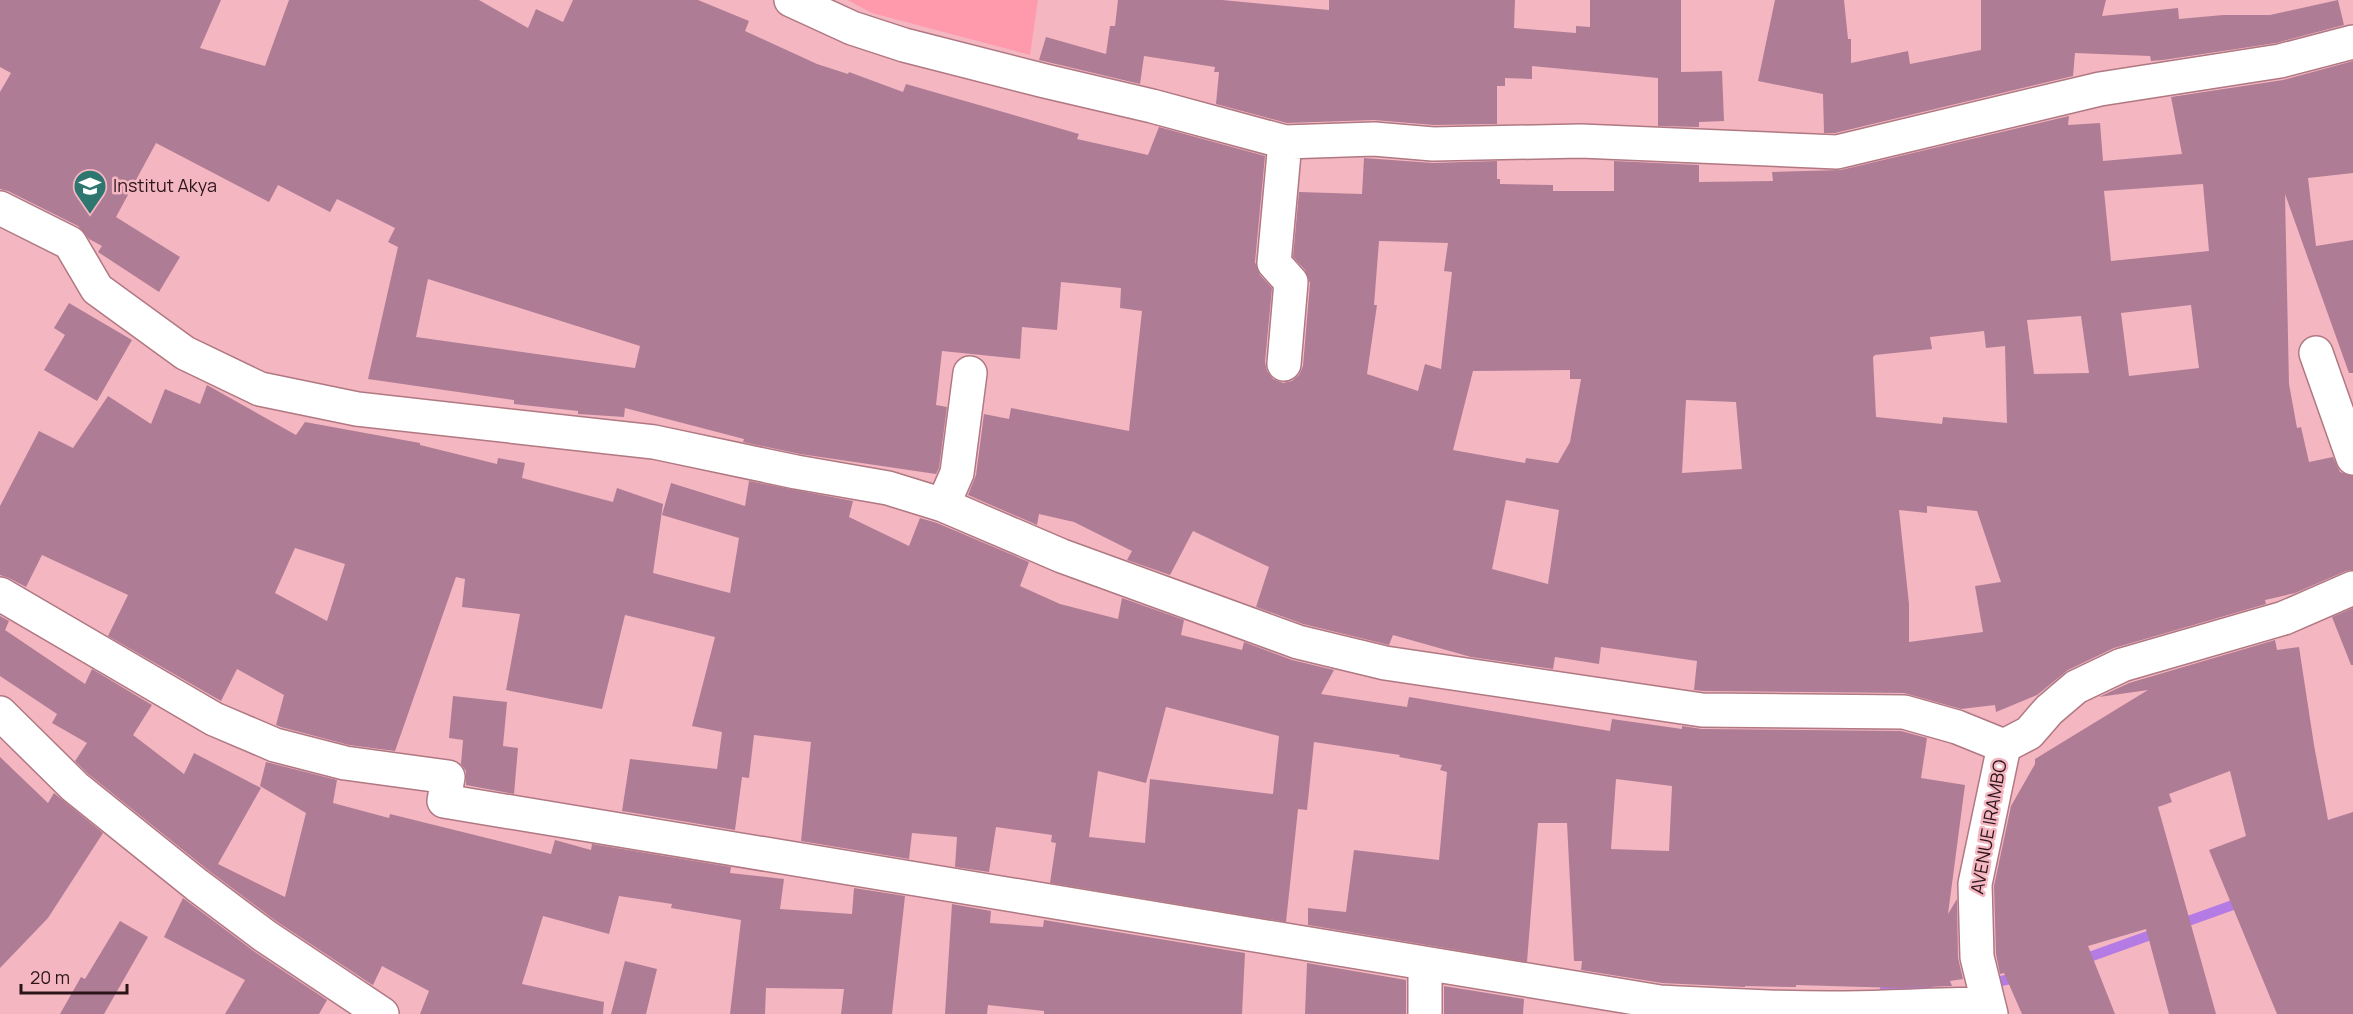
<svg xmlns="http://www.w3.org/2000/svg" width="2353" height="1014" font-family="Manrope,sans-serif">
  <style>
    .green { fill: #fe9aac }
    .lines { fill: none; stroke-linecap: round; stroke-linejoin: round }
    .stream { stroke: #b57be4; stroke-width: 10 }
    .building { fill: #af7c95; fill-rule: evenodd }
    .street-casing { stroke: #b07882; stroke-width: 36 }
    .street { stroke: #fff; stroke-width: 33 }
    .labels { text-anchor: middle; stroke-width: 5; stroke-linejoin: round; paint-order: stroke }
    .poi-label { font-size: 18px; fill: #2b1519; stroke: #f4b7c1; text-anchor: start }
    .street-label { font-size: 18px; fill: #2b1519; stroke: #f4b7c1 }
  </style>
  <rect width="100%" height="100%" fill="#f4b7c1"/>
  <path class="green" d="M847,0H1038L1030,55L872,13Z"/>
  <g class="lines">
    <path class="stream" d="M2177,925L2244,901
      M2081,960L2159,932
      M2001,981L2020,977
      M1884,991L1928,985"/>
  </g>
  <path class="building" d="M0,0H221L200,48L265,66L289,0H479L528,28L536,9L563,22L573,0H698L749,21L745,31L817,64L848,74L849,72L903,92L906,84L1079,134L1077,139L1148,155L1159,127L1265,156L1255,262L1260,275L1272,288L1265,362L1267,371L1273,379L1283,383L1292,381L1299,375L1303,366L1310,283L1305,270L1293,257L1299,192L1362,194L1364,158L1433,163L1497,161V179H1500V184L1553,185V191H1614V161L1699,165V182L1773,181L1772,172L1841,170L2069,116L2068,125L2100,123L2103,161L2182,154L2171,97L2283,80L2353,61V173L2308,178L2316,246L2353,240V373H2349L2285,194L2289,384L2297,428L2301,427L2309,462L2333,457L2340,472L2353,476V570L2346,571L2295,593L2265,600L2266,604L2114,648L2068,670L2037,695L1996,712L1995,705L1961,709L1904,693L1703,691L1694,690L1697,661L1601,647L1599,664L1555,657L1553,669L1471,657L1393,635L1389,645L1303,624L1256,607L1269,567L1193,531L1170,575L1127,560L1132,551L1074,522L1039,514L1037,525L968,495L976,475L984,414L1009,419L1011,408L1129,431L1142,311L1120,308L1121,288L1061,282L1057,330L1022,327L1020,359L942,351L936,405L947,407L939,468L936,474L800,454L743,442L744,439L625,408L624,417L578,414V411L514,404V400L368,379L398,247L388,242L395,228L337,199L330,212L278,185L269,202L156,143L116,217L180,257L159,292L98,252L102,246L89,239L78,226L8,191L0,189V92L11,73L0,67ZM2203,184L2209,251L2111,261L2104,191ZM1379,241L1448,243L1444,271L1452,272L1441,369L1425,364L1418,391L1367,374L1377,305H1374ZM428,279L640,346L635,368L416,337ZM2191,305L2199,368L2129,376L2121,313ZM2081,316L2089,373L2034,374L2027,320ZM1984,331L1986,348L2005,346L2007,423L1943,417L1942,424L1876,417L1873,357L1875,355L1932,349L1930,337ZM1570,370V379H1581L1570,442L1558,463L1526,458L1525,463L1453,450L1473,371ZM1686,400L1736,402L1742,469L1682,473ZM1506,500L1559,510L1548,584L1492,569ZM1927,506L1977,511L2001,582L1975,586L1983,632L1909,642V604L1899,510L1927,513Z
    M1118,0H1222L1329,10V0H1515L1514,28L1576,33V26L1590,27V0H1681V72L1722,71L1724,121L1699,122V127L1658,126V78L1532,66V79L1505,78V86H1497V124L1434,125L1374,120L1287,123L1216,104L1219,72H1214L1215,67L1144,56L1140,84L1039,60L1046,37L1106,54L1110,26H1115Z
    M1775,0H1844L1848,39H1851V63L1908,51L1910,64L1981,50V0H2106L2102,16L2178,8L2179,19L2223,15H2270L2338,0L2344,25L2276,43L2163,60L2151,61L2150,56L2075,53L2073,76L1835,133H1824L1823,94L1758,81Z
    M69,303L132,340L97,401L44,370L65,335L54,328Z
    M207,385L296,435L305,422L420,443V445L497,464L498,458L525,463L522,478L613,502L617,488L663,504L653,573L730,593L739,538L662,515L671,483L745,506L749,481L853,501L849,517L909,546L920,518L937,523L1029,562L1020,586L1060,604L1118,619L1122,598L1184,620L1181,635L1242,650L1244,642L1292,660L1334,670L1321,694L1407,707L1409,697L1610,731L1612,719L1682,729V726L1702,729L1901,731L1927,738L1921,778L1965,785L1948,914L1957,899L1958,958L1963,979L1950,981L1952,986L1900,988L1796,985V987L1745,986V987L1662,983L1581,970L1582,961H1574L1567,823H1538L1527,962L1308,925V908L1346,912L1354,850L1439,860L1447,772L1440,770L1442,765L1399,757L1400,755L1314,742L1307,810L1298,809L1286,922L1050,883L1056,843L1051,842L1052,835L996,827L989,872L955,867L957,837L912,833L909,859L801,841L811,742L754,735L749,778L742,777L735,830L622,811L630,759L717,769L722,732L692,726L715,637L625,615L602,709L506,690L520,614L462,607L465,579L456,577L395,751L349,745L281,727L276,725L284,695L237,669L221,701L108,636L128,595L42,555L26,587L9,578L0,575V506L39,431L73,448L108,396L151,424L165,389L200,404ZM295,548L345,564L327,621L275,593ZM1166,707L1279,736L1273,794L1150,779L1145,843L1089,837L1098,771L1146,783ZM1616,779L1672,786L1669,851L1611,849Z
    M2353,608V665H2351L2332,617Z
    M0,616L9,621L5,630L85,684L92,669L152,705L133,735L184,774L194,753L261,788L218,864L285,897L306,813L260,786L266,762L337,780L333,803L389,818L390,814L551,854L555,840L591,850L592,844L731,867L730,873L784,879L780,909L852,914L854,888L905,896L892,1014H841L844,989L766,988L765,1014H730L741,920L671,908L672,904L619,896L609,934L543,916L522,984L604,1002L603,1014H420L429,991L382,966L373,985L371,984L276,921L208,870L87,773L75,761L87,743L52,723L57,714L0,676Z
    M2275,640L2277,650L2299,647L2314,745L2328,820L2353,812V1014H2277L2209,850L2246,836L2230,771L2169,794L2172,802L2158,807L2216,1014H2169L2146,929L2088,946L2115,1014H2022L2004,973L2000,974L1996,954L1994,886L2011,806L2035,764V759L2148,690L2099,697L2129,683Z
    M453,696L507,702L503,746L518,748L514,794L466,785V771L461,764L463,740L449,738Z
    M0,757L48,803L54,793L103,833L48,918L0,968Z
    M183,898L255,952L327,1000L319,1014H225L245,980L164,937Z
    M952,904L991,911L990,923L1043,927L1044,920L1245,953L1242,1014H1044V1011L988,1005L987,1014H945Z
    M120,921L148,937L104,1014H60L81,977L85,979Z
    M625,961L657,969L646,1014H611Z
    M1307,963L1406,980V1014H1305Z
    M1444,986L1524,999L1523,1014H1444Z"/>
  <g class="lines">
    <g class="street-casing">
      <path id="street" d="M791,0L852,28L904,45L1045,81L1152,106L1285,142L1374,139L1433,144L1581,141L1837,152L2100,89L2280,61L2353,42
        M0,208L70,243L97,289L185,353L260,389L357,409L654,442L796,472L888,488L943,505L1062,556L1298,642L1385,663L1702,710L1904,712L1957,727L2004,746L2029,733L2049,710L2076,687L2122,665L2284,618L2353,588
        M2316,353L2353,458
        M1284,364L1291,282L1274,263L1285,142
        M943,505L957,473L970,373
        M0,594L214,719L275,745L345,763L448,777L444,801C849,867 1254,937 1660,1002C1735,1006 1811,1010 1886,1007C1920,1006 1954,1004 1988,1004
        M0,713L75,787L197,885L265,936L382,1014
        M1425,965V1014
        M1991,1014L1977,957L1975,884L2004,746"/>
    </g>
    <use href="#street" class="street"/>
  </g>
  <defs>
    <g id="school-pin" transform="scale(1.725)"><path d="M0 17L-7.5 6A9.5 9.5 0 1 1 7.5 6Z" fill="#2e7771" stroke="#f4b7c1"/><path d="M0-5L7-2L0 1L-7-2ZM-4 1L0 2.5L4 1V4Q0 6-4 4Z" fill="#fff"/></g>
  </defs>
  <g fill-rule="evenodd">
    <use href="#school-pin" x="90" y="186"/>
  </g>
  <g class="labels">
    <g class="poi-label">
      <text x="113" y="192">Institut Akya</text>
    </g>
    <g class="street-label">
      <text transform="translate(1989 827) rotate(-80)" y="6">AVENUE IRAMBO</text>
    </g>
  </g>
  <path d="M21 984v9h106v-9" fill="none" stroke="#2b1519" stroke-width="3"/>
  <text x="30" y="984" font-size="18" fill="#2b1519" stroke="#f4b7c1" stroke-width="4.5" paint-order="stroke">20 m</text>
</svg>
